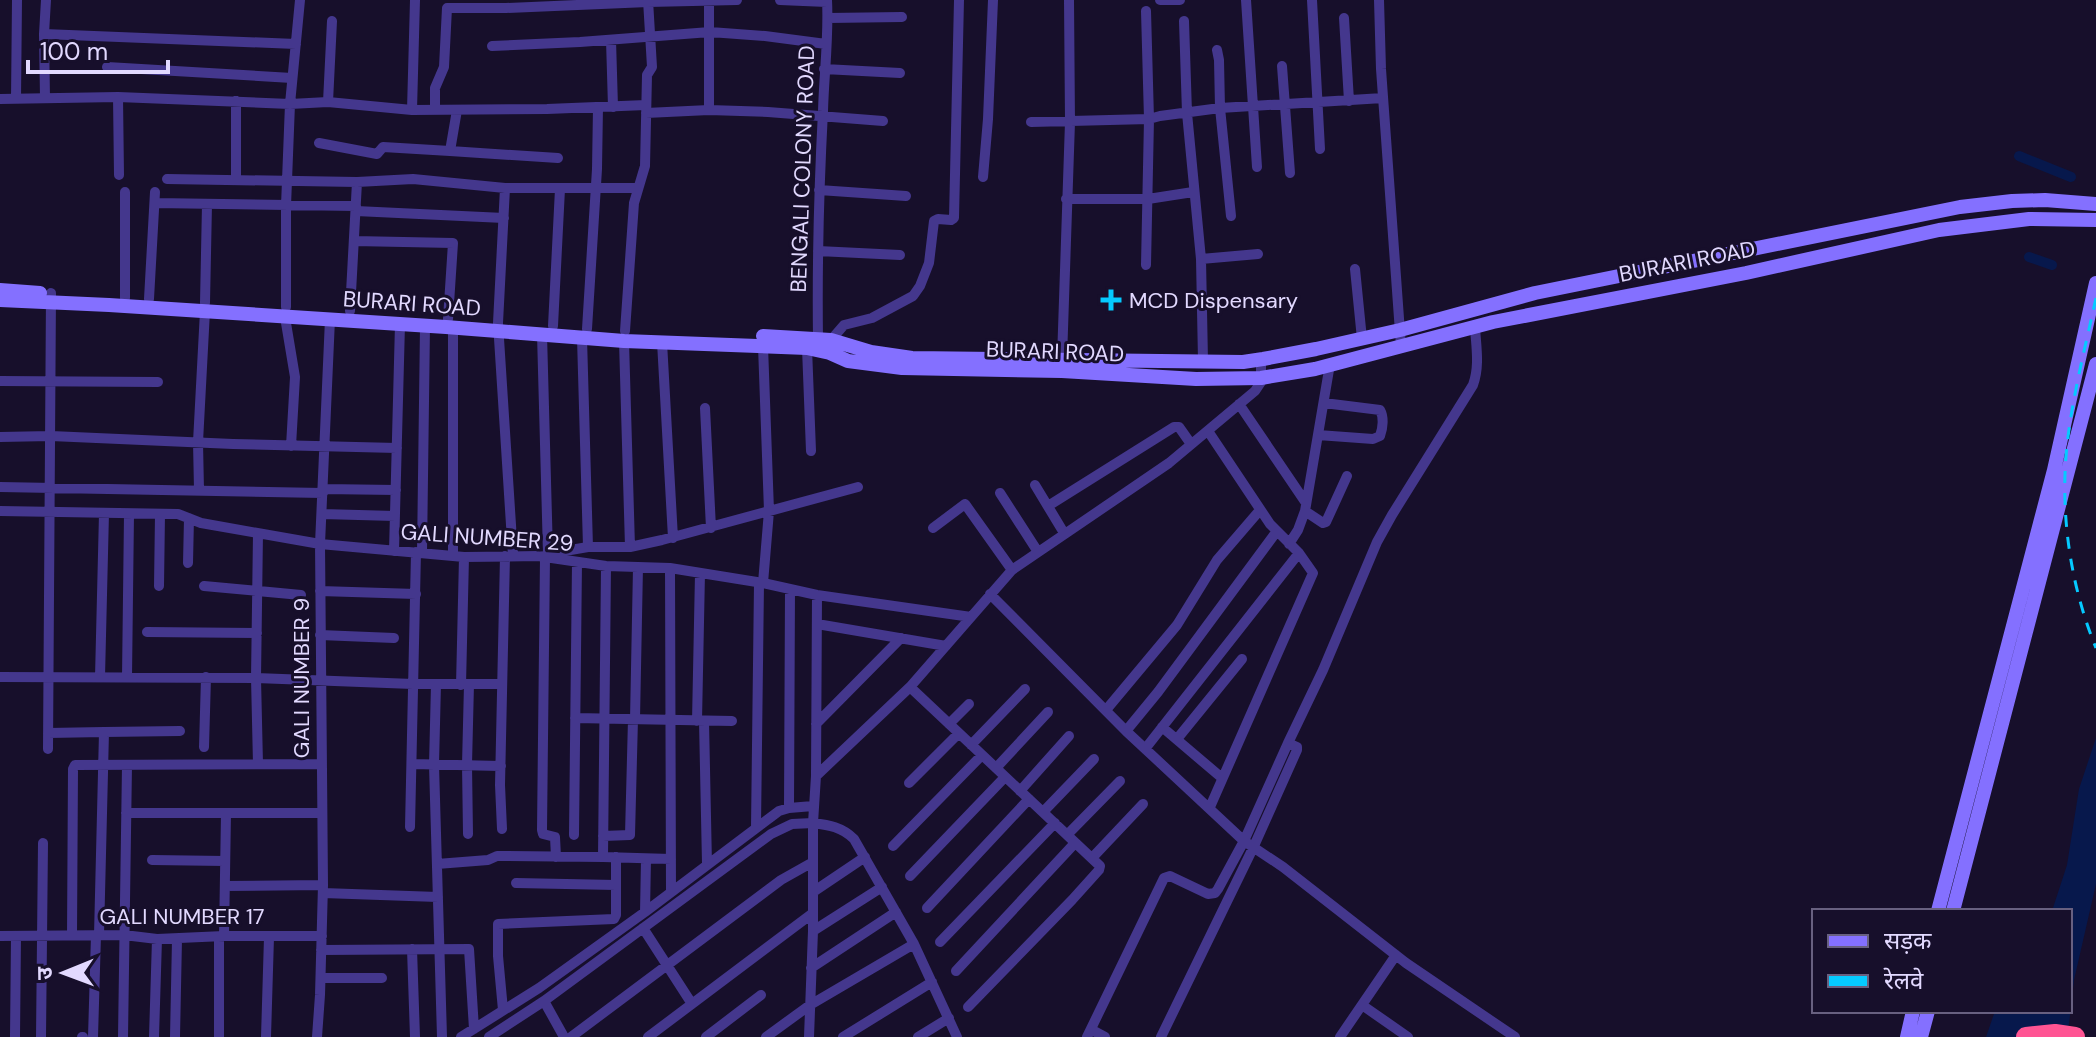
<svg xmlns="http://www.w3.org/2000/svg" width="2096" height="1037" font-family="'DM Sans','Noto Sans Devanagari',sans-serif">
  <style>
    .water { fill: #07184c }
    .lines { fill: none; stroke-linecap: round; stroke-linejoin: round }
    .canal { stroke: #07184c; stroke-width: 10 }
    .street { stroke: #44378d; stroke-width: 10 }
    .secondary { stroke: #8470ff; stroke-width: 14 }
    .highway { stroke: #ff5493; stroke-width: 20 }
    .rail { stroke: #05caff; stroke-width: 3; stroke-dasharray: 12 10; stroke-linecap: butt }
    .poi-dot { fill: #05caff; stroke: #170f2b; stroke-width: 3 }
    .labels { text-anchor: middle; stroke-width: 6; stroke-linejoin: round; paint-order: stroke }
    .street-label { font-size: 22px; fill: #e2d9ff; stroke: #170f2b }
    .poi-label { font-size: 22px; fill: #e2d9ff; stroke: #170f2b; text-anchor: start }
  </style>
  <rect width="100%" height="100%" fill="#170f2b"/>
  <path class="water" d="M2096,738V884L2074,980L2069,1024L2064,1037H1986L1995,1011H2070V911H2052L2067,865L2079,789Z"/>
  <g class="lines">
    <path class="canal" d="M2019,156L2071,177
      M2029,257L2052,265"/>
    <path class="street" d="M780,0L827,2
      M1160,0H1180
      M1246,0L1257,167
      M1312,0L1320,149
      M1379,0L1381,69L1401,346
      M828,18L902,17
      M1344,18L1349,101
      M1184,21L1187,113L1201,259L1203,361
      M44,34L296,44
      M611,40L613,107
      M492,46L580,42L710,32L765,36L826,44
      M1217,50L1219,60L1220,108L1231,216
      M1282,66L1290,173
      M107,67L292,78
      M824,69L900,73
      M118,97L119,175
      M45,98L44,34L46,0
      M0,99L118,97L290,104L328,102L412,110L547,109L646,105
      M16,99L17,0
      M328,102L332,21
      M435,109V88L444,67L447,8H506L648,2L737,0
      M412,110L415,0
      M457,110L450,151L558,158
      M709,110L768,112L883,121
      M646,113L709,110V0
      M1031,122L1149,119L1146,11
      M319,143L377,154L383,147L450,151
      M983,177L988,119L993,0
      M167,179L357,182L413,179L505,188H637
      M236,180V101
      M505,188L498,323L513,556
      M819,190L906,196
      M1066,199H1148L1193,192
      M155,203L356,206
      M356,211L504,218
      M354,241L453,243L448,319
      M818,251L900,255
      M1201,259L1258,254
      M1146,265L1149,119L1160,116L1220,108L1383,98
      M1355,269L1362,339
      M125,298V192
      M149,299L155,192
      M205,303L207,204
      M286,307V206L290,104L300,0
      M350,311L357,182
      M285,317L295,377L291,446
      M553,326L560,189
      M587,329L597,169L598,107
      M625,331L634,203L645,166L647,75L652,67L648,0
      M542,334L548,554
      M582,338L588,547
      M818,339C817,263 819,187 823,111C824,74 829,37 827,0
      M831,340L844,325L872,318L913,296L920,286L929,263L934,221L938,219L951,220L954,218L959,0
      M624,341L630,547
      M662,342L673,538
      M807,348L811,451
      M1062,359L1070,122L1069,0
      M0,381L158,382
      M1239,404L1306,503
      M705,408L711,528
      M1208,431L1270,524L1299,553L1313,573L1210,807
      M1318,435L1373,439L1380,436C1383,428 1384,417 1380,410L1324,403
      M0,437L51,436L233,444L397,448
      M1035,485L1064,533
      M0,487L323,493
      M323,489L396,490
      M199,490L198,442L205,311
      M1000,493L1038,552
      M1048,506L1174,427H1179L1191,444
      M0,511L178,514L201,523L320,544L464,557L538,556L606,566L670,568L763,583L817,595L971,617
      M1305,511L1323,523L1326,522L1347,476
      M322,514L395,516
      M933,528L965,504L1012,570
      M1289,544L1298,530L1305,511L1330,364
      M394,551L400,324
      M422,553L425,326
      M547,554L588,547H630L662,540L858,487
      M453,556V328
      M545,557L542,830L543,834L555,837L556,857
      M188,563L189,518
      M606,566L603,857L671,859
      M670,568L671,891
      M763,583L769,511L763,346
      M159,586L160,514
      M204,586L301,595
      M320,591L416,594
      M990,594L1126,731L1244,841L1283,867L1406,963L1515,1037
      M817,624L946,646
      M147,632L257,633
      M320,635L394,638
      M0,677L256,678L413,684H502
      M100,677L104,513
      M127,677L129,514
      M436,684L434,765L442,1037
      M461,685L464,557
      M910,687L1100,866L1099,870L1072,900L968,1007
      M1106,710L1177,625L1217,560L1260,510
      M575,718L732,721
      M635,719L638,567
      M697,721L700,573
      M704,721L707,864
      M816,724L901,638
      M949,724L969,704
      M1162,727L1222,778
      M1126,731L1158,692L1277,531
      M104,732L180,731
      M48,733L104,732L99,935
      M1177,739L1242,659
      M971,745L1025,689
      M204,747L206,677
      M48,749L51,293
      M1145,749L1299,553
      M258,764L256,678L258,533
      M412,764L501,766
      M996,768L1048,712
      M816,776L817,595
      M909,783L959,733
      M1020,791L1069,736
      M789,808L790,589
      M1043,812L1094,759
      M126,813H322
      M410,827L416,552
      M756,827L759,583
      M502,829L500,785L505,556
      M468,834L467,765L469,684
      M574,835L577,562
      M1067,835L1120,781
      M603,836L630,835L633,719
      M893,846L982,755
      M1092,858L1143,804
      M152,860L225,861
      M437,864L488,860L497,856L603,857
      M910,876L1005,777
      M516,883L616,885
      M225,886L323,885
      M813,892L865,857
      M323,893L438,897
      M927,908L1029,799
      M645,912L646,859
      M643,928L692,1004
      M813,931L882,887
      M72,935L73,769L75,765L321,764
      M0,936L124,935L157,939L224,936H322
      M224,936L226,813
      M219,938V1037
      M940,942L1055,823
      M412,949L415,1037
      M321,950L469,949L474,1029
      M811,968L896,912
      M956,971L1075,843
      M321,978H382
      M544,1001L564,1037
      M1362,1005L1408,1037
      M503,1010L498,956V924L614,919L616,915V857
      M1092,1030L1105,1037
      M15,1037L16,936
      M41,1037L43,843
      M82,1037H83
      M93,1037L96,935
      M123,1037L127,765
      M154,1037L157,939
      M175,1037L177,939
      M266,1037L269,937
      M317,1037L320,995L323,885L320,544L330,319
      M461,1037L539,988L645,912L779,811L789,808L813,806
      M489,1037L544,1001L771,834L792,824L813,823L816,776L910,687L1012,570L1169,463L1255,391L1261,382V359
      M571,1037L781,880L813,862
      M648,1037L813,913
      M706,1037L761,995
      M766,1037L810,1005L914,944
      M809,1037L813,931V823C829,825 842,827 854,839L914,944L957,1037
      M843,1037L932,982
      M918,1037L949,1018
      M1087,1037L1164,878L1170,876L1208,894L1215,893L1218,889L1244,841L1288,743L1323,670L1377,542L1392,515L1473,385C1480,366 1476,346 1475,327
      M1161,1037L1254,846L1297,750V747L1288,743
      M1340,1037L1396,955"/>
    <path class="secondary" d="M0,290L40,293
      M0,300L109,305L446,327L624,341L807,348L830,353L848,361L902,368L1062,371L1196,379L1261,378L1315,369L1493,322L1746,273L1939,230L2029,219L2096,220
      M763,336L831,340L871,352L912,358L1243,362L1263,359L1316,349L1400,330L1535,293L1960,207L2012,201L2045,200L2096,204
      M1938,911L2054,470L2096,283
      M1953,911L2096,364
      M1907,1037L1913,1011
      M1921,1037L1928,1011"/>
    <path class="highway" d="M2026,1037L2055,1034L2075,1037"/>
    <path class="rail" d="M2096,298C2086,344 2074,390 2068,437C2059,507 2069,582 2096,648"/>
  </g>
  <path class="poi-dot" d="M1107 288h8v8h8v8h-8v8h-8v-8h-8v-8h8z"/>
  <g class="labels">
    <g class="street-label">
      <text transform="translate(802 169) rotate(-88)" y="8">BENGALI COLONY ROAD</text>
      <text transform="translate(1687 261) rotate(-11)" y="8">BURARI ROAD</text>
      <text transform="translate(412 303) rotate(4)" y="8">BURARI ROAD</text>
      <text transform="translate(1055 351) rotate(2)" y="8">BURARI ROAD</text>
      <text transform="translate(487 537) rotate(4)" y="8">GALI NUMBER 29</text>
      <text transform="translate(301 678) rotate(-90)" y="8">GALI NUMBER 9</text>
      <text x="182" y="924">GALI NUMBER 17</text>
    </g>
    <g class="poi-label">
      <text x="1129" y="308">MCD Dispensary</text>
    </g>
  </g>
  <rect x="1812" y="909" width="260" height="104" fill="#170f2b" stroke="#686080" stroke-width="2"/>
  <rect x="1828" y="935" width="40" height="12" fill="#8470ff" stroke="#686080" stroke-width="2"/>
  <text x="1884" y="949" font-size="24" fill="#e2d9ff">सड़क</text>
  <rect x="1828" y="975" width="40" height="12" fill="#05caff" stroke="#686080" stroke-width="2"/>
  <text x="1884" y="989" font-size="24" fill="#e2d9ff">रेलवे</text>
  <g transform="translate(64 973) rotate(269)" stroke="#170f2b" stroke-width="6" paint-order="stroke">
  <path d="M0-6L14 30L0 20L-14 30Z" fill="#e2d9ff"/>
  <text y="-12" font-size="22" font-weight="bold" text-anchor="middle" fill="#e2d9ff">उ</text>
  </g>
  <path d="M28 60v12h140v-12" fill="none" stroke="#e2d9ff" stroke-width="4"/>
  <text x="40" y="60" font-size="24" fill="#e2d9ff" stroke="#170f2b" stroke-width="6" paint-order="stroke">100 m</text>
</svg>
